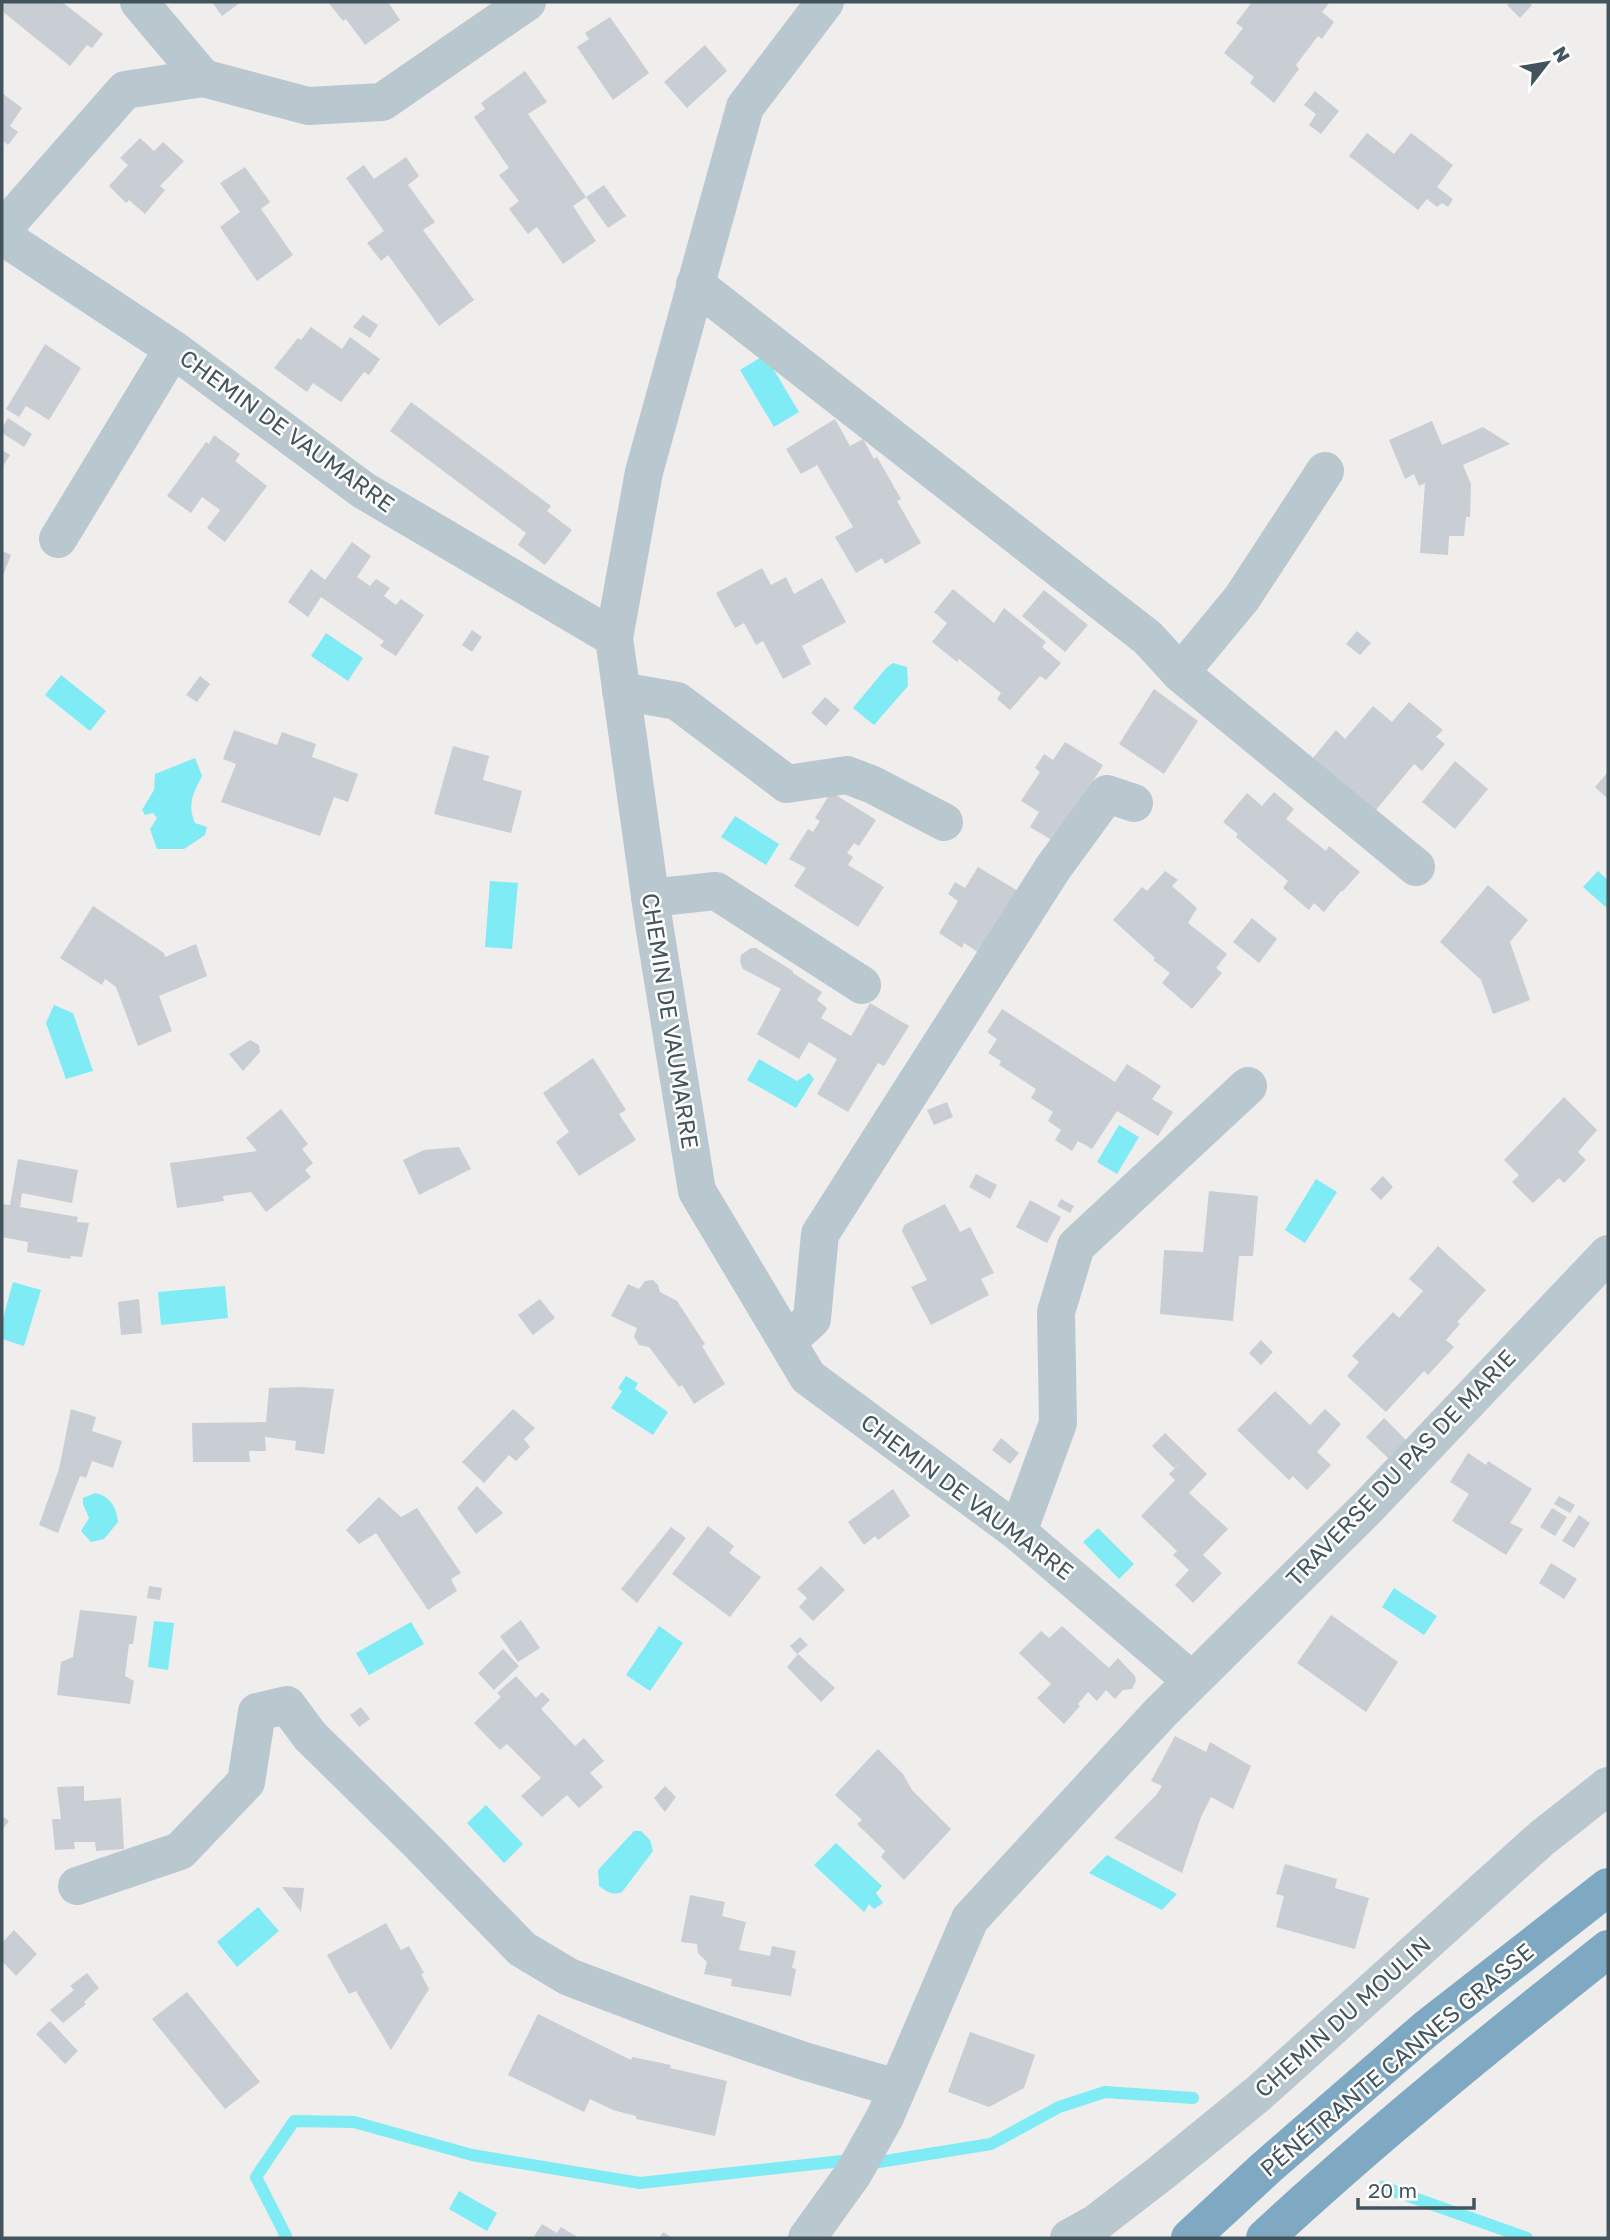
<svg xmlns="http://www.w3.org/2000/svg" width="1610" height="2240" font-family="'Golos Text',sans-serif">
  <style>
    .water { fill: #7eebf5 }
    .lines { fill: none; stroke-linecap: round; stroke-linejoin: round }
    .stream { stroke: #7eebf5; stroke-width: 12 }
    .building { fill: #c8ced3 }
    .minor { stroke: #b9c7ce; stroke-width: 38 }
    .highway { stroke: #7fa8c2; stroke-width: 38 }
    .labels { text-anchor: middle; stroke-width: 5; stroke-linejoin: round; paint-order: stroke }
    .street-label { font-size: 23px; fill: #43545c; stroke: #fff }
  </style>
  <rect width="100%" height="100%" fill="#f0eded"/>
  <path class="water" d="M765,355L799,412L774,427L740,370Z
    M326,633L363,658L348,681L311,656Z
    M893,663L907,667L908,686L874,725L853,708L887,667Z
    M61,675L106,711L90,731L45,695Z
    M195,758L202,776C193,794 187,804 195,823L207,827L205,835L184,849H157L150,829L157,818L153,813L145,815L142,810L154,790L155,774Z
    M735,816L779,844L766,865L721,837Z
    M1598,871L1608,880V909L1583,887Z
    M490,881L518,883L512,949L485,947Z
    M54,1005L73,1013L93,1071L66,1079L46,1023Z
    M759,1059L797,1081L809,1073L814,1079L796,1108L747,1080Z
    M1119,1125L1139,1137L1117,1174L1097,1162Z
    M1316,1179L1337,1192L1305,1243L1285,1230Z
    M13,1282L41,1290L24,1346L2,1339V1322Z
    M225,1286L228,1318L161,1325L158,1292Z
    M626,1376L638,1383L635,1389L668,1412L653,1435L611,1408L622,1391L618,1388Z
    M95,1493C110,1496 117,1508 118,1522L104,1539L91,1542L81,1531L89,1518L83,1504V1498Z
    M1098,1528L1134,1564L1119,1579L1083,1542Z
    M1394,1588L1437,1616L1424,1635L1382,1607Z
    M154,1621L174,1623L168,1670L148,1667Z
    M411,1622L424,1644L369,1675L356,1653Z
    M659,1626L683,1643L650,1691L626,1675Z
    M486,1805L523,1844L504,1863L467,1823Z
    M634,1831H641L650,1840L653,1851L622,1892C613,1896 607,1892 599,1886L598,1870Z
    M836,1843L882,1886L876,1893L883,1903L874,1909L869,1904L864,1912L814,1865Z
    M1107,1855L1177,1894L1162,1910L1089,1873Z
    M258,1907L279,1931L237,1967L217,1942Z
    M459,2191L497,2213L487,2231L449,2209Z"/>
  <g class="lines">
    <path class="stream" d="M1383,2187L1527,2238
      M284,2238L286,2236L256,2177L294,2121L354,2122L472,2155L640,2183L842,2161L879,2162L991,2144L1059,2107L1105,2092L1193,2098"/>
  </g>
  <path class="building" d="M2,2H62L103,34L92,48L87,45L70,66L2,11Z
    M212,2H241L222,16Z
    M328,2H388L400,20L365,45L346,19L343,21Z
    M1252,2H1330L1322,12L1334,22L1322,39L1318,36L1296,65L1299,69L1274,103L1250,83L1254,77L1224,53L1243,28L1236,23Z
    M1511,2H1528L1532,5L1520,18L1507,5Z
    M610,17L649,73L613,100L577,47L589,39L585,33Z
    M705,45L727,71L687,108L664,82Z
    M525,71L547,102L528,114L586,197L573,206L596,241L563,264L537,227L528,234L509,209L519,201L499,175L509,168L474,117L485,109L481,103Z
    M1315,91L1339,111L1321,134L1309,125L1316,114L1304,105Z
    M2,93L22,108L10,126L18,132L8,145L2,140Z
    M1367,133L1394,154L1411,133L1453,165L1437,187L1453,199L1448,207L1442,203L1437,207L1427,199L1418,210L1349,156Z
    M140,138L154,151L163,142L184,161L160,186L165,190L145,214L129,200L126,203L109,186L128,165L120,158Z
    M406,157L419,176L408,185L435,222L423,230L474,300L439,326L388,255L381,261L367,243L384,231L346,178L364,165L374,179Z
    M245,167L270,202L261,209L293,255L257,281L220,227L240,212L220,183Z
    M604,185L626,216L608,228L586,197Z
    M363,315L378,325L370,338L353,327Z
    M311,327L342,349L350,337L380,359L369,375L364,372L341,402L313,383L307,392L274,368L298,338L301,340Z
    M45,344L81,368L49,420L26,406L19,417L6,409Z
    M411,402L551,506L547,511L572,530L545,565L518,545L526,533L390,431Z
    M8,418L32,434L24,447L2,433V428Z
    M835,419L850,446L863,439L874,459L877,457L901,499L897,501L921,543L885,564L882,558L856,573L835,537L853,527L817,465L801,474L786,449Z
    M1432,421L1442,445L1483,427L1510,444L1463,465L1471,484L1470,517H1466L1464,536H1449L1448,555L1420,553L1425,483L1419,486L1414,474L1405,479L1389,440Z
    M214,435L240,454L235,461L267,486L225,542L207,528L220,510L202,497L191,513L167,496L206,442L209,444Z
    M2,450L10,455L2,468Z
    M352,542L371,556L357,577L370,586L376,579L390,588L384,596L396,605L401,599L424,615L396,656L380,646L384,641L321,597L308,617L288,602L311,569L325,580Z
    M2,551L11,555L2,578Z
    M762,568L771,585L786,577L794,594L822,578L846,622L802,646L811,664L783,679L763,641L756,645L744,623L735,628L716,593Z
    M953,589L994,623L1004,608L1046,642L1042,647L1061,663L1046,680L1040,676L1010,710L997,699L1001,693L959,659L957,662L932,642L947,623L934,612Z
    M1044,590L1088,625L1065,652L1022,616Z
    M472,630L482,637L472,652L462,645Z
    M1357,631L1371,643L1360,655L1346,644Z
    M200,676L210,684L197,702L186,695Z
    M1154,689L1198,721L1164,774L1119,744Z
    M825,697L840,710L826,726L811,713Z
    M1409,702L1443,730L1436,737L1445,744L1422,771L1414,764L1371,816L1308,764L1336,730L1345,739L1373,706L1392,722Z
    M234,730L277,745L282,732L316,744L312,757L358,774L348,802L334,797L320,836L221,802L236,764L223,759Z
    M1065,742L1103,765L1055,842L1030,827L1039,812L1021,801L1040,772L1035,768L1044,754L1053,760Z
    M453,746L489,756L483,780L522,791L511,833L434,814Z
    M1455,761L1488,789L1455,829L1422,802Z
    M1608,772V799L1595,787Z
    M831,792L876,820L859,846L854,843L847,853L853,857L848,865L884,887L858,927L794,886L806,868L789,859L808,829L813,832L820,821L815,818Z
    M1274,792L1294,809L1286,819L1326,851L1329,846L1360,872L1342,892L1341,891L1324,912L1314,903L1309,910L1283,888L1288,881L1236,837L1238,834L1223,822L1247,793L1262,806Z
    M978,867L1023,894L984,956L964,943L962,948L939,933L958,901L948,894L955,882L965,888Z
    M1165,871L1178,880L1172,886L1197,908L1188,923L1227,954L1216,968L1222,973L1192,1009L1162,983L1170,973L1153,960L1155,958L1113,920L1142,887L1147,891Z
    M1488,885L1528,920L1510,942L1530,1000L1493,1014L1481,980L1440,942Z
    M93,906L164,953L165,957L196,944L207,976L159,996L172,1031L138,1046L116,987L105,979L102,985L60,958Z
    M1252,918L1277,939L1259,963L1233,942Z
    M751,948H756L793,971V973L822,992L817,1000L827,1008L821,1018L851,1036L870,1003L909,1026L884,1066L878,1063L848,1112L817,1094L837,1059L809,1042L799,1059L757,1034L781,989L743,969L740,962L741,955Z
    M1002,1009L1115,1082L1127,1064L1161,1086L1152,1099L1173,1112L1158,1136L1117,1111L1092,1149L1078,1141L1072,1151L1055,1140L1061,1130L1048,1121L1053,1112L1031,1098L1036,1089L999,1065L1001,1061L988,1053L997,1039L987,1032Z
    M250,1040L259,1045L260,1052L243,1071L229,1054Z
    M593,1058L626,1110L619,1114L636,1140L579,1176L556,1142L569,1132L543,1093Z
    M1564,1097L1597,1130L1578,1152L1586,1160L1564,1183L1559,1178L1533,1203L1512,1182L1519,1175L1504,1160Z
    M947,1102L953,1117L934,1125L927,1110Z
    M281,1109L308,1144L302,1149L313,1163L305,1170L311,1177L266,1212L251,1192L223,1196L224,1201L177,1208L170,1163L257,1151L246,1138Z
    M459,1147L471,1169L419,1195L403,1160L424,1150Z
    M18,1159L78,1170L72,1203L22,1193L20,1207L78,1217L77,1222L89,1223L82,1257L71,1256L70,1259L27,1252L28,1242L2,1237V1204L10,1205Z
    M976,1174L997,1185L990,1199L969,1187Z
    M1383,1176L1393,1187L1381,1200L1370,1189Z
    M1209,1191L1258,1196L1253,1256H1239L1233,1321L1160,1314L1164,1250L1203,1252Z
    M1061,1199L1074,1206L1070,1213L1057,1206Z
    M1030,1200L1061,1217L1047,1243L1016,1227Z
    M945,1204L960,1232L970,1227L994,1273L981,1279L989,1295L931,1325L911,1287L927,1280L902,1231L904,1225Z
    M1438,1246L1486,1290L1457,1322L1460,1324L1446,1340L1454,1347L1428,1375L1424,1371L1386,1412L1347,1376L1359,1362L1352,1356L1393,1312L1399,1318L1423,1291L1409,1279Z
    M653,1280L658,1285L660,1292L677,1301L705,1344L702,1346L725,1384L694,1404L682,1385L679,1387L649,1347L639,1345L634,1337L637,1328L611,1316L628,1284L639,1289L645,1281Z
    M139,1299L142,1333L121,1335L118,1302Z
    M540,1299L555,1318L533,1335L518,1315Z
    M1261,1340L1273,1352L1261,1365L1249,1353Z
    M300,1387L334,1389L324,1454L295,1450L296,1441L265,1437L266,1451H249L250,1462H193L192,1423L266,1422L269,1388Z
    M1275,1391L1310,1425L1325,1409L1341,1424L1317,1452L1331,1465L1307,1490L1293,1476L1289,1480L1237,1430Z
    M71,1409L96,1417L92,1431L122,1441L113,1468L92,1461L86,1478L80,1476L58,1533L39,1525L59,1469Z
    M513,1409L535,1428L524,1439L530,1447L516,1461L509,1455L484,1483L462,1462Z
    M1384,1418L1408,1442L1391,1461L1366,1437Z
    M1165,1433L1207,1474L1189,1493L1228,1529L1203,1555L1222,1573L1193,1603L1175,1585L1189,1570L1173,1555L1177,1551L1141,1516L1175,1480L1169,1474L1182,1461L1174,1468L1152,1446Z
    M1001,1438L1019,1453L1010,1464L992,1450Z
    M1468,1453L1486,1465L1488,1461L1532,1489L1510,1523L1523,1529L1506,1555L1452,1521L1469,1494L1450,1482Z
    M477,1486L503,1513L476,1534L457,1508Z
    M893,1489L910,1516L878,1540L875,1536L864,1545L848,1522Z
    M1559,1496L1575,1505L1570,1513L1554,1504Z
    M379,1497L401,1517L417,1508L461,1573L451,1579L457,1591L428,1610L376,1533L359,1544L346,1530Z
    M1552,1508L1567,1517L1555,1536L1540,1527Z
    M1579,1515L1590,1523L1574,1548L1562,1541Z
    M708,1526L734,1546L729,1553L761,1577L730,1617L672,1574Z
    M671,1527L686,1538L637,1603L621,1589Z
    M1551,1563L1577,1579L1564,1599L1539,1583Z
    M821,1566L845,1590L813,1621L799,1607L807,1598L797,1589Z
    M149,1586L162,1588L160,1600L147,1598Z
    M80,1610L137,1616L133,1644H129L125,1676L134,1681L130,1704L57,1695L61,1662L73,1657Z
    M1331,1615L1398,1662L1366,1712L1297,1663Z
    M521,1620L540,1648L518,1662L500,1636Z
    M1062,1626L1109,1668L1118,1658L1135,1676L1136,1681L1132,1689L1123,1690L1115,1699L1106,1690L1097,1701L1088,1692L1078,1704L1080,1706L1064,1724L1037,1698L1051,1684L1019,1653L1041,1631L1049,1638Z
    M800,1637L808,1645L797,1654L790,1646Z
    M503,1649L519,1666L494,1690L478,1673Z
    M798,1654L835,1688L821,1702L787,1667Z
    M516,1676L536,1698L542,1692L550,1700L541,1709L575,1746L584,1738L604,1761L590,1773L603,1787L579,1808L567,1795L542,1817L521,1796L541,1778L507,1744L500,1750L474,1723L501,1697L497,1693Z
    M361,1707L370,1719L359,1727L350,1715Z
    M1175,1736L1206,1752L1210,1742L1251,1766L1233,1809L1211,1797L1201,1817L1182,1873L1114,1838L1157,1794L1162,1786L1151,1781Z
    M878,1749L903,1774L912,1790L951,1829L904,1880L881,1857L885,1851L857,1824L862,1820L835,1795Z
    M84,1786V1801L121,1798L124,1849L96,1851L95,1842H74L75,1849L55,1850L52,1819H61L57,1787Z
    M665,1786L676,1797L665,1812L654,1798Z
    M2,1816L9,1821L2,1830Z
    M1285,1864L1337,1879L1335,1888L1369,1898L1355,1949L1276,1927L1284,1896L1276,1894Z
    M282,1887L304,1888L301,1912L298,1908Z
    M690,1895L725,1902L722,1916L746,1922L739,1950L770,1956L772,1946L796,1951L792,1968L796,1969L791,1996L731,1986L732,1979L704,1974L707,1962L698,1953L697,1944L681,1942Z
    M386,1923L401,1950L409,1946L424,1973L421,1974L429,1989L391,2050L356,1991L349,1994L327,1955Z
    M14,1930L37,1954L16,1976L2,1961V1943Z
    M87,1973L99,1988L84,2002L86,2004L63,2023L50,2010L74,1990L70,1986Z
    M187,1992L260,2082L225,2109L152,2019Z
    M538,2014L631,2060L632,2057L671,2065L670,2068L727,2081L715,2136L636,2119V2116L613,2110L590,2099L584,2112L508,2075Z
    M50,2021L78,2051L65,2064L36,2034Z
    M970,2032L1035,2055L1024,2088L989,2107L948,2092Z
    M542,2224L557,2233L561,2227L579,2238H533Z
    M663,2232L673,2238H659Z"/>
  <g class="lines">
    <path class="minor" d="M139,2L203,78
      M825,2L745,107L644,472L614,638L654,924L697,1191L808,1377L1018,1532L1191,1680
      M2,230L125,90L203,78L308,106L382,102L527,2
      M2,236L173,349L363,490L614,638
      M695,284L1148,638L1180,673L1416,867
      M58,539L173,349
      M1180,673L1242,598L1325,471
      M621,691L677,701L787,784L847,775L873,785L944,822
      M650,898L716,891L862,985
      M787,1342L812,1319L820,1234L1053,868L1107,794L1134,803
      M1018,1532L1058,1423L1056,1312L1076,1246L1248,1086
      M77,1886L180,1851L246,1782L257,1712L287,1705L310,1736L420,1844L522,1949L569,1977L672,2016L804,2061L896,2088
      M807,2238L853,2174L885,2117L970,1919L1160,1713L1369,1506L1608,1254
      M1069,2238L1096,2223L1161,2173L1259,2093L1542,1838L1608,1786"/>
    <path class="highway" d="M1190,2238L1267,2167L1426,2029L1608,1887
      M1265,2238C1375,2136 1491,2042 1608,1949"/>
  </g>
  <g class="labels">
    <g class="street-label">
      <text transform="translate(287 431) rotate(36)" y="8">CHEMIN DE VAUMARRE</text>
      <text transform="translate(670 1021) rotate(81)" y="8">CHEMIN DE VAUMARRE</text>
      <text transform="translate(1401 1468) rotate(-46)" y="8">TRAVERSE DU PAS DE MARIE</text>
      <text transform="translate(967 1497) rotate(37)" y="8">CHEMIN DE VAUMARRE</text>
      <text transform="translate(1343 2017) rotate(-42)" y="8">CHEMIN DU MOULIN</text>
      <text transform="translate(1397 2060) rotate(-40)" y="8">PÉNÉTRANTE CANNES GRASSE</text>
    </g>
  </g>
  <rect width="1610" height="2240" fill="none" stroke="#43545c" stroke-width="7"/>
  <g transform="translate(1547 63) rotate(59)" stroke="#ffffff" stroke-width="5" paint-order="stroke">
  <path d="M0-5L12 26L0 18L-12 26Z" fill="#43545c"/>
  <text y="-10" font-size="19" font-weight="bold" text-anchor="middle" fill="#43545c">N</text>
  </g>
  <path d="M1358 2198v10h116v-10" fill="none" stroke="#43545c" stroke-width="3.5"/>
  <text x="1368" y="2198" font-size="21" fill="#43545c" stroke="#ffffff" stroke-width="5" paint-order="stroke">20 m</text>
</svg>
